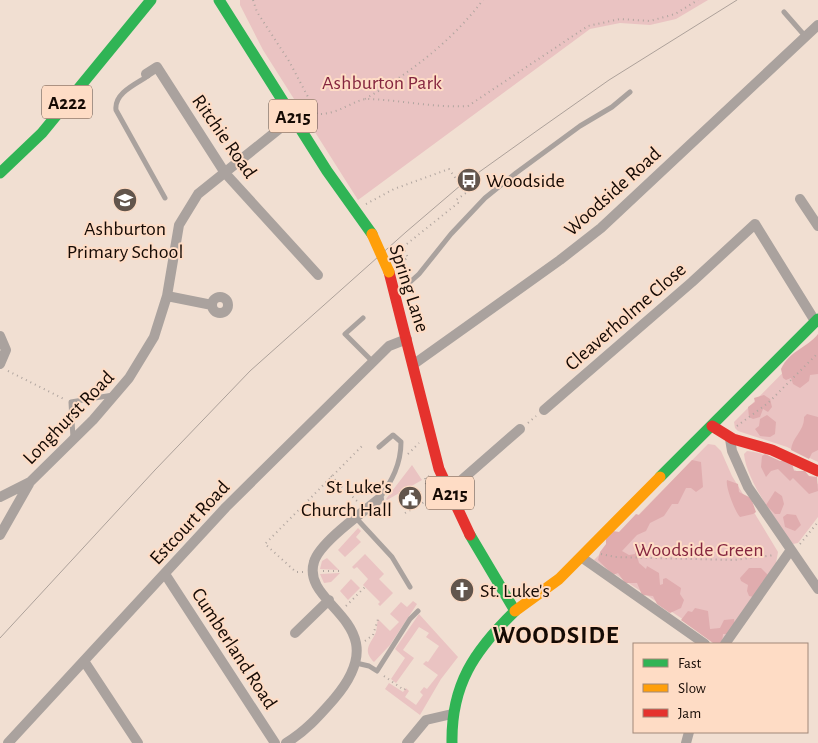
<svg xmlns="http://www.w3.org/2000/svg" width="818" height="743" font-family="'Alegreya Sans',sans-serif">
  <style>
    .green { fill: #eac3c2 }
    .forest { fill: #e0acae }
    .lines { fill: none; stroke-linecap: round; stroke-linejoin: round }
    .path { stroke: #b0a59f; stroke-width: 2; stroke-dasharray: 1 4; stroke-linecap: butt }
    .lane { stroke: #aaa29e; stroke-width: 5 }
    .street { stroke: #aaa29e; stroke-width: 10 }
    .fast { stroke: #30b455; stroke-width: 11 }
    .slow { stroke: #ff9f0a; stroke-width: 11 }
    .jam { stroke: #e5322d; stroke-width: 11 }
    .tram { stroke: #ada19a; stroke-width: 1 }
    .slow-bridge { stroke: #ff9f0a; stroke-width: 11 }
    .labels { text-anchor: middle; stroke-width: 4; stroke-linejoin: round; paint-order: stroke }
    .shield { fill: #fedcc5; stroke: #5b493e; stroke-width: 1 }
    .shield-label { font-size: 19px; font-weight: bold; fill: #150a04 }
    .park-label { font-size: 20px; fill: #85263f; stroke: #fedcc5 }
    .street-label { font-size: 20px; fill: #150a04; stroke: #fedcc5 }
    .poi-label { font-size: 20px; fill: #150a04; stroke: #fedcc5; text-anchor: start }
    .district-label { font-size: 25px; font-weight: bold; letter-spacing: 1px; fill: #150a04; stroke: #fedcc5 }
  </style>
  <rect width="100%" height="100%" fill="#f1dfd2"/>
  <path class="green" d="M240,0H708L676,19L650,25L620,23L590,29L358,200L263,50L240,5Z
    M818,337V462L787,447L738,431L735,428L734,422Z
    M708,444L715,445L721,451L732,476L778,552L776,563L723,640H714L594,560Z
    M747,451C769,452 799,473 818,484V517L798,543L793,544L787,536C773,515 746,479 744,454Z
    M412,465L422,480L387,500L386,499Z
    M358,528L361,531L356,537L361,542L345,557L338,550Z
    M365,554L384,574L379,579L393,593L380,606L378,604L380,602L363,585L368,579L357,567L354,569L352,567Z
    M327,558L339,570L320,569L322,561Z
    M340,573L331,582L324,583L320,574Z
    M351,579L360,588L348,600L340,591Z
    M413,601L417,604L390,645L374,662C361,649 372,643 376,632C377,628 377,623 378,619L390,631L399,622L390,614L401,602L407,607Z
    M419,614L458,657L441,679L420,715L385,689L389,683L403,692L406,688L409,691L405,697L416,705L423,695L420,692L424,687L427,689L438,675L423,664L426,661L428,662L439,646L426,637L429,633L419,627L403,650L414,658L396,683L391,679L405,658L395,649Z"/>
  <path class="forest" d="M818,334V374L810,375L809,381L800,388L793,384L791,378L786,380L783,378L781,369C790,350 807,348 818,334Z
    M764,395L770,399L772,407L768,412L763,409L760,417L753,419L749,417L748,407L755,402L754,398Z
    M807,414L818,417V450L812,453L809,459L791,450C792,437 805,430 804,417Z
    M767,415L776,422L775,434L770,437L760,436L755,429L759,426L760,419Z
    M765,454L780,461L786,460L792,463L794,471H805L809,476L817,477L818,491L809,494L793,478L790,481L778,469L771,471L766,477L761,467L762,456Z
    M692,460L701,462L703,487L696,492L691,488H686L678,504H672L664,516L650,523L646,531L637,535L622,551L629,555L635,554V546L643,545L646,553L644,556H637L639,563L646,569L647,566L659,573L660,585L663,584V579L666,578L681,588L680,594L684,600L681,608L670,613L657,604L653,596L642,595L637,583H625L618,573L613,575L598,560L600,552L606,544V539L613,531L619,532L636,514L639,515Z
    M727,480L738,484L739,492L751,498L756,512L753,514L740,517C735,512 725,486 727,480Z
    M775,491L782,496L784,504L780,514H775L766,505Z
    M787,514L796,515L801,525L795,531L785,527L783,517Z
    M749,568H761L769,576L754,597L749,596L747,591L748,585L741,581L740,578Z
    M695,608L708,611L710,629L720,628L724,620L734,619L735,625L729,634H723L722,643H713L681,620L688,611L692,612Z"/>
  <g class="lines">
    <path class="path" d="M253,0L257,12L289,61L317,114C339,115 354,99 368,99C401,100 434,108 468,106L588,26L620,19L650,21L675,14L698,0
      M365,99C410,73 451,42 483,0
      M366,204L394,189L449,169L466,193L456,200L458,203L403,247L408,258L398,263
      M8,371L64,399
      M528,423L536,416
      M737,426L768,403L818,353
      M408,454L419,443
      M331,476L359,503
      M426,484L425,478L429,476
      M405,513L435,496L427,483
      M800,544L818,522
      M601,554L615,557L734,560L775,555
      M323,571H339L342,569
      M303,572H296L265,544L363,445
      M346,606L365,587
      M365,641L373,635L379,616
      M384,676L404,690L406,688"/>
    <path class="lane" d="M784,12L805,36
      M146,74L148,76C136,84 114,93 116,110L165,198
      M398,293L419,274L451,234L485,198L516,173L580,126L612,107L630,92
      M363,318L345,334L373,362
      M73,438L71,402L113,395
      M379,447L393,435L401,442C401,464 392,481 379,499
      M356,518L392,557L410,587
      M356,663L369,666L377,671L410,619L418,611"/>
    <path class="street" d="M146,74L157,67L225,173L318,275
      M800,199L818,226
      M167,296L212,305
      M212 305a8 8 0 1 1 16 0a8 8 0 1 1-16 0Z
      M0,336L6,350L0,364
      M414,364L560,260L601,228L818,25
      M544,410L692,282L755,224L815,321
      M730,439L732,451L748,487L818,589
      M449,491L520,429
      M0,497L30,482L93,420L129,378L154,337L167,296L179,225L198,194L294,117
      M0,535L29,484
      M581,557L705,644
      M165,574L275,743
      M295,633L329,600
      M725,644L790,551
      M84,661L138,743
      M8,743L226,507L389,346L407,339
      M286,743C306,731 319,716 334,699C400,622 300,607 314,562C319,543 363,512 379,499
      M407,743L426,720L452,714
      M686,743L689,732"/>
    <path class="fast" d="M219,0L327,171L372,234
      M0,173L42,133L151,0
      M660,477L818,319
      M452,743C451,685 474,651 515,611L470,535"/>
    <path class="slow" d="M515,611L559,579L660,477"/>
    <path class="jam" d="M389,272L439,469L470,535
      M712,426L733,439L772,450L818,471"/>
    <path class="tram" d="M0,638L155,470L250,371L406,232L461,185L538,130L609,80L737,0"/>
    <path class="slow-bridge" d="M372,234L389,272"/>
  </g>
  <defs>
    <g id="bus-disc" transform="scale(1.25)"><circle r="9.5" fill="#62554c" stroke="#fedcc5"/><path d="M-5-6H5V4H4V6H2V4H-2V6H-4V4H-5ZM-3.5-4V0h7V-4ZM-3.5 1.2v1.5H-2V1.2ZM2 1.2v1.5H3.5V1.2Z" fill="#fff"/></g>
    <g id="school-disc" transform="scale(1.25)"><circle r="9.5" fill="#62554c" stroke="#fedcc5"/><path d="M0-5L7-2L0 1L-7-2ZM-4 1L0 2.5L4 1V4Q0 6-4 4Z" fill="#fff"/></g>
    <g id="civic-disc" transform="scale(1.25)"><circle r="9.5" fill="#62554c" stroke="#fedcc5"/><path d="M-.6-6.5H3V-4.5H.6V-3L4-1V1h2V6H-6V1h2V-1L-.6-3ZM-1.2 2.5V6h2.4V2.5Z" fill="#fff"/></g>
    <g id="church-disc" transform="scale(1.25)"><circle r="9.5" fill="#62554c" stroke="#fedcc5"/><path d="M-1.2-6h2.4v3.5h3.3v2.4h-3.3V6h-2.4V-.1h-3.3v-2.4h3.3Z" fill="#fff"/></g>
  </defs>
  <g fill-rule="evenodd">
    <use href="#bus-disc" x="469" y="180"/>
    <use href="#school-disc" x="125" y="200"/>
    <use href="#civic-disc" x="410" y="498"/>
    <use href="#church-disc" x="462" y="590"/>
  </g>
  <g class="labels">
    <g class="shield">
      <rect x="42" y="85.5" width="50" height="33" rx="4"/>
      <rect x="269" y="99.5" width="48" height="33" rx="4"/>
      <rect x="426" y="476.5" width="48" height="33" rx="4"/>
    </g>
    <g class="shield-label">
      <text x="67" y="109">A222</text>
      <text x="293" y="123">A215</text>
      <text x="450" y="500">A215</text>
    </g>
    <g class="park-label">
      <text x="382" y="89">Ashburton Park</text>
      <text x="699" y="556">Woodside Green</text>
    </g>
    <g class="street-label">
      <text transform="translate(225 136) rotate(55)" y="7">Ritchie Road</text>
      <text transform="translate(612 191) rotate(-42)" y="7">Woodside Road</text>
      <text transform="translate(410 288) rotate(72)" y="7">Spring Lane</text>
      <text transform="translate(625 316) rotate(-41)" y="7">Cleaverholme Close</text>
      <text transform="translate(68 417) rotate(-46)" y="7">Longhurst Road</text>
      <text transform="translate(189 522) rotate(-47)" y="7">Estcourt Road</text>
      <text transform="translate(235 648) rotate(57)" y="7">Cumberland Road</text>
    </g>
    <g class="poi-label">
      <text x="486" y="187">Woodside</text>
      <text x="125" y="235" text-anchor="middle">Ashburton<tspan x="125" dy="23">Primary School</tspan></text>
      <text x="392" y="493" text-anchor="end">St Luke's<tspan x="392" dy="23">Church Hall</tspan></text>
      <text x="480" y="597">St. Luke's</text>
    </g>
    <g class="district-label">
      <text x="556" y="643">WOODSIDE</text>
    </g>
  </g>
  <rect x="633" y="643" width="175" height="90" fill="#fedcc5" stroke="#a18878"/>
  <rect x="643" y="659" width="25" height="8" fill="#30b455" stroke="#a18878"/>
  <text x="678" y="668" font-size="15" fill="#150a04">Fast</text>
  <rect x="643" y="684" width="25" height="8" fill="#ff9f0a" stroke="#a18878"/>
  <text x="678" y="693" font-size="15" fill="#150a04">Slow</text>
  <rect x="643" y="709" width="25" height="8" fill="#e5322d" stroke="#a18878"/>
  <text x="678" y="718" font-size="15" fill="#150a04">Jam</text>
</svg>
